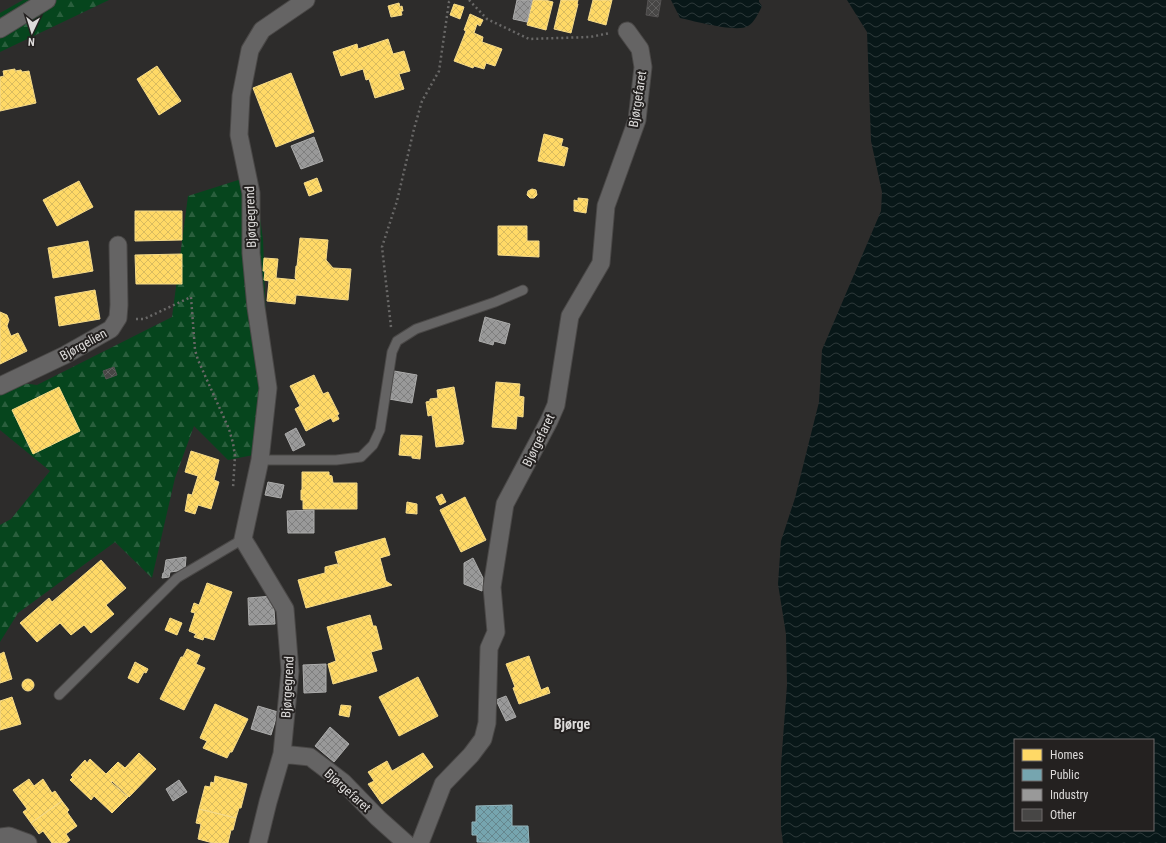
<svg xmlns="http://www.w3.org/2000/svg" width="1166" height="843" font-family="'Roboto Condensed',sans-serif">
  <style>
    .forest { fill: url(#forest-firs) }
    .water { fill: url(#water-waves); fill-rule: evenodd }
    .homes { fill: url(#homes-cross-hatch); stroke: #f5da89 }
    .public { fill: url(#public-cross-hatch); stroke: #95b5bc }
    .industry { fill: url(#industry-cross-hatch); stroke: #adadac }
    .building { fill: url(#building-cross-hatch); stroke: #545252 }
    .lines { fill: none; stroke-linecap: round; stroke-linejoin: round }
    .service-casing { stroke: #4a4847; stroke-width: 11 }
    .minor-casing { stroke: #4a4847; stroke-width: 19 }
    .path { stroke: #696867; stroke-width: 2.5; stroke-dasharray: 2 3; stroke-linecap: butt }
    .service { stroke: #656464; stroke-width: 9 }
    .minor { stroke: #656464; stroke-width: 17 }
    .labels { text-anchor: middle; stroke-width: 4; stroke-linejoin: round; paint-order: stroke }
    .street-label { font-size: 13px; fill: #dddbda; stroke: #242120 }
    .neighbourhood-label { font-size: 14px; font-weight: bold; fill: #dddbda; stroke: #242120 }
  </style>
  <defs>
    <pattern id="forest-firs" width="22" height="20" patternUnits="userSpaceOnUse"><rect width="22" height="20" fill="#06451d"/><path d="M5 1l3.5 6h-7zM16 11l3.5 6h-7z" fill="#2a5f3d"/></pattern>
    <pattern id="water-waves" width="16" height="10" patternUnits="userSpaceOnUse"><rect width="16" height="10" fill="#081718"/><path d="M0 5q4-4 8 0t8 0" fill="none" stroke="#2c3839"/></pattern>
    <pattern id="homes-cross-hatch" width="8" height="8" patternUnits="userSpaceOnUse"><rect width="8" height="8" fill="#ffd966"/><path d="M0 0l8 8M0 8l8-8" fill="none" stroke="#d9bb5f"/></pattern>
    <pattern id="public-cross-hatch" width="8" height="8" patternUnits="userSpaceOnUse"><rect width="8" height="8" fill="#76a5af"/><path d="M0 0l8 8M0 8l8-8" fill="none" stroke="#66878e"/></pattern>
    <pattern id="industry-cross-hatch" width="8" height="8" patternUnits="userSpaceOnUse"><rect width="8" height="8" fill="#999"/><path d="M0 0l8 8M0 8l8-8" fill="none" stroke="#7f7f7f"/></pattern>
    <pattern id="building-cross-hatch" width="8" height="8" patternUnits="userSpaceOnUse"><rect width="8" height="8" fill="#474645"/><path d="M0 0l8 8M0 8l8-8" fill="none" stroke="#61605f"/></pattern>
  </defs>
  <rect width="100%" height="100%" fill="#2d2c2b"/>
  <path class="forest" d="M23,0H109L0,52V13Z
    M254,175L263,239L266,322L258,454L228,460L194,426L175,478L152,578L115,542L18,613L0,642V525L11,519L50,471L0,430V380L37,385L172,317L188,196Z"/>
  <path class="water" d="M671,0H759V2L762,6C759,12 754,23 748,26C737,33 694,21 680,18Z
    M847,0H1166V843H783L781,828V765L787,685L786,634L778,584L781,541L795,498L819,402L822,350L881,211L882,192L871,141L867,32ZM1015,740H1153V830H1015Z"/>
  <path class="homes" d="M533,0H545L553,2L546,30L527,25Z
    M561,0H578L577,4H578L571,33L554,29Z
    M593,0H612L606,25L588,20Z
    M399,3L400,7L402,6L403,11H401L402,15L391,17L388,6Z
    M454,4L464,7L460,19L450,15Z
    M470,14L483,20L480,26L477,24L474,33L483,37L482,42L502,49L495,66L486,63L484,69L474,66L473,68L454,61L466,31L464,30Z
    M388,39L393,54L404,51L410,71L399,74L404,89L375,98L369,79L366,80L363,69L341,76L333,52L357,44L358,49Z
    M157,66L181,101L159,115L137,79Z
    M15,69V71L21,70L22,72L29,71L36,103L0,111V77L4,76L3,71Z
    M291,73L314,132L276,147L253,88Z
    M544,134L563,139L561,146L568,148L564,166L538,161Z
    M317,178L322,191L309,196L304,183Z
    M79,181L93,207L57,226L43,200Z
    M532,189L536,190L537,195L534,198H530L527,195L528,191Z
    M578,198L588,199L586,213L574,211V200L578,201Z
    M135,211H182V240L135,241Z
    M498,226H527V241H539V257L498,255Z
    M300,238L328,240L326,260L333,268L351,269L348,300L296,295L295,304L267,301L269,281L264,280L265,271H263L264,258L278,259L276,278L297,280L295,278L296,266H297Z
    M88,241L93,271L53,278L48,248Z
    M182,254V284H136L135,255Z
    M95,290L100,319L59,326L55,297Z
    M0,312L7,315L9,320L7,326L11,336L18,333L27,351L0,364Z
    M314,375L323,394L328,392L339,414L337,415L339,419L333,422L331,418L306,431L295,409L300,406L290,386Z
    M496,382L520,384L519,396L524,397L523,417L517,416L516,429L492,427Z
    M59,387L80,431L33,454L12,410Z
    M454,387L464,442H463V444L436,447L432,415L428,416L426,402L430,401V399L438,398L437,390Z
    M401,435L422,436L420,459L412,458V456L399,455Z
    M191,451L219,460L214,480L219,482L211,509L198,505L195,514L185,511L188,494L192,495L198,476L185,472Z
    M302,472H329V475L332,476L333,483H357V509H303V500H301V490H302Z
    M442,494L446,502L440,505L436,497Z
    M465,497L486,540L461,552L440,510Z
    M407,502L417,504V514L406,513Z
    M385,538L390,555L380,558L386,581L392,585L306,608L298,580L325,573V567L337,564L339,567L335,552Z
    M101,560L126,588L106,605L114,614L91,633L84,625L71,635L60,623L37,642L20,623L49,598L52,602Z
    M207,583L232,592L214,640L204,637L203,640L194,637L196,634L189,631L195,613L191,612L194,603L199,605Z
    M370,615L373,626H376L382,649L371,652L377,671L333,684L328,664L336,661L327,627Z
    M170,618L182,623L177,635L165,630Z
    M187,649L200,655L196,664L205,668L184,710L160,699L181,657H183Z
    M4,652L12,679L0,683V654Z
    M529,656L541,690L548,687L550,693L519,704L513,688L515,687L506,664Z
    M135,662L148,669L146,673L144,672L138,683L128,678Z
    M418,677L438,716L399,736L379,697Z
    M22 685a6 6 0 1 1 12 0a6 6 0 1 1-12 0Z
    M12,697L21,724L0,730V701Z
    M215,704L248,719L232,752H230L227,758L203,748L207,741L200,738Z
    M341,705L351,706L349,717L339,715Z
    M139,753L156,769L129,797L112,781L111,782L128,797L112,813L94,796L91,800L70,780L73,777L71,775L85,760L87,763L90,759L106,774L118,762L125,768Z
    M423,753L433,767L382,804L368,784L374,781L368,772L387,761L392,771Z
    M215,776L247,784L241,808H239L236,818L199,809L205,786L210,787L211,782L214,783Z
    M29,779L34,786L43,779L52,793L55,791L62,801L31,823L23,812L27,809L13,790Z
    M62,801L69,810L67,812L77,826L66,834L70,840L66,843H52L43,831L39,834L31,823Z
    M199,809L236,818L233,830H231L228,843H213L198,839L201,824L196,823Z"/>
  <path class="public" d="M512,805V826H528L529,843L477,842V835H472V822H476V806Z"/>
  <path class="industry" d="M517,0H532L527,22L513,19Z
    M314,137L323,161L301,169L291,146Z
    M485,317L510,324L505,344L494,341L493,345L479,341Z
    M394,371L417,375L412,403L389,399Z
    M296,428L305,445L293,451L285,434Z
    M268,482L284,485L281,498L265,495Z
    M314,510V533H288L287,511Z
    M186,557L185,570L170,572L169,577L162,578L163,573H164L166,560Z
    M473,558L483,578L482,591L464,584V563Z
    M273,596L275,624L249,625L248,598Z
    M326,664V692L304,693L303,665Z
    M506,696L516,717L506,721L496,700Z
    M258,706L278,712L271,735L251,729Z
    M330,727L349,744L334,762L315,746Z
    M179,780L187,792L173,801L166,789Z"/>
  <path class="building" d="M648,0H661L658,17L646,15Z
    M114,367L117,375L106,379L103,371Z"/>
  <g class="lines">
    <g class="service-casing">
      <path id="service" d="M260,460H336L361,457L373,445L380,430L392,352L397,341L416,329L495,302L523,290
        M59,695L177,578L243,539"/>
    </g>
    <g class="minor-casing">
      <path id="minor" d="M0,29L47,0
        M0,386L65,355L111,329L118,318L119,305L118,245
        M282,754L310,757L343,782L378,818L406,843
        M0,837L9,836L28,843
        M258,843L268,802L282,754L290,671L285,609L243,539L260,460L268,388L256,307L251,253V193L239,135L241,96L250,50L262,30L306,0
        M420,843L443,784L471,755L483,739L487,723L489,648L496,632L492,587L505,504L549,421L556,405L570,316L601,263L606,206L637,120L643,67L640,49L627,31"/>
    </g>
    <path class="path" d="M469,0L487,19L529,39L590,37L610,33
      M136,319H144L191,297L195,350L198,360L229,429L233,443L235,456L233,488
      M391,327L382,247L397,201L414,129L422,101L439,71L449,2L452,0"/>
    <use href="#service" class="service"/>
    <use href="#minor" class="minor"/>
  </g>
  <g class="labels">
    <g class="street-label">
      <text transform="translate(637 99) rotate(-81)" y="5">Bjørgefaret</text>
      <text transform="translate(250 217) rotate(-92)" y="5">Bjørgegrend</text>
      <text transform="translate(83 344) rotate(-29)" y="5">Bjørgelien</text>
      <text transform="translate(538 440) rotate(-64)" y="5">Bjørgefaret</text>
      <text transform="translate(287 687) rotate(-87)" y="5">Bjørgegrend</text>
      <text transform="translate(348 790) rotate(42)" y="5">Bjørgefaret</text>
    </g>
    <g class="neighbourhood-label">
      <text x="572" y="729">Bjørge</text>
    </g>
  </g>
  <rect x="1014" y="739" width="140" height="92" fill="#242120" stroke="#6e6b6a"/>
  <rect x="1022" y="749" width="20" height="12" fill="#ffd966" stroke="#6e6b6a"/>
  <text x="1050" y="759" font-size="12" fill="#dddbda">Homes</text>
  <rect x="1022" y="769" width="20" height="12" fill="#76a5af" stroke="#6e6b6a"/>
  <text x="1050" y="779" font-size="12" fill="#dddbda">Public</text>
  <rect x="1022" y="789" width="20" height="12" fill="#999999" stroke="#6e6b6a"/>
  <text x="1050" y="799" font-size="12" fill="#dddbda">Industry</text>
  <rect x="1022" y="809" width="20" height="12" fill="#474645" stroke="#6e6b6a"/>
  <text x="1050" y="819" font-size="12" fill="#dddbda">Other</text>
  <g transform="translate(32 32) rotate(184)" stroke="#242120" stroke-width="3" paint-order="stroke">
  <path d="M0-3L7 15L0 10L-7 15Z" fill="#dddbda"/>
  <text y="-6" font-size="11" font-weight="bold" text-anchor="middle" fill="#dddbda">N</text>
  </g>
</svg>
